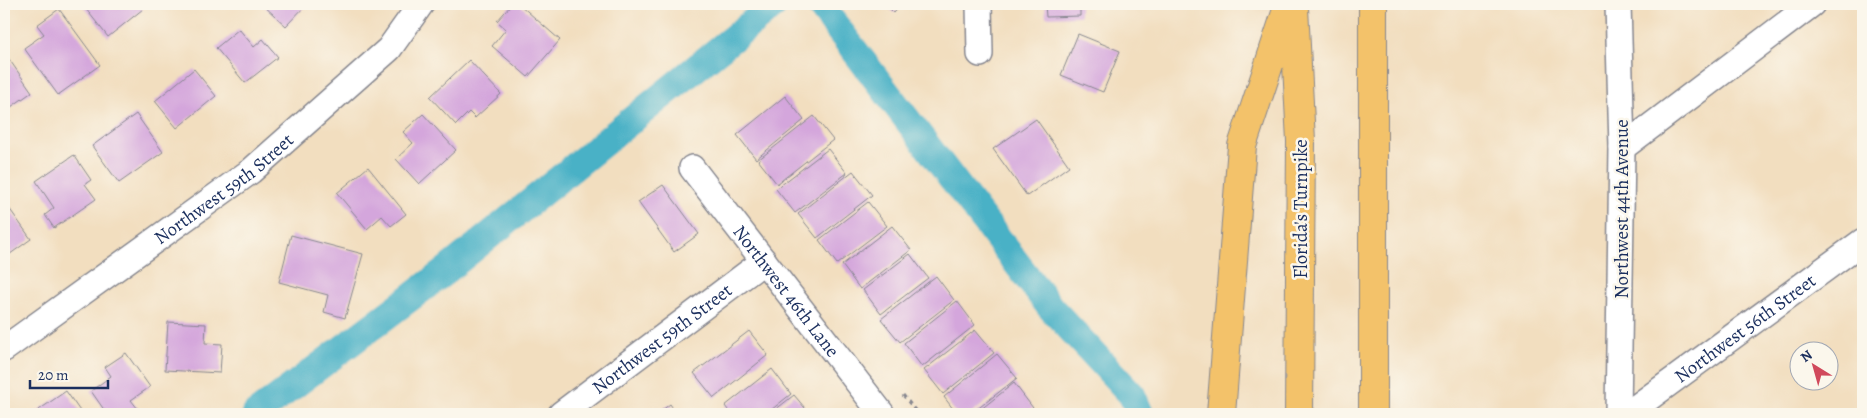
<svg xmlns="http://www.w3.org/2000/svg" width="1867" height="418" font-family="Alegreya,serif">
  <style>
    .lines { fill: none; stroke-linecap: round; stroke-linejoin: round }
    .canal { stroke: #48b1c6; stroke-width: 28 }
    .building { fill: #d4a6dc }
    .minor-casing { stroke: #86868e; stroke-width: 28 }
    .motorway-casing { stroke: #86868e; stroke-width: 30 }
    .path { stroke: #86868e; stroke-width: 3; stroke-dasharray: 4 4; stroke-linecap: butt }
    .minor { stroke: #fff; stroke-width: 25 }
    .motorway { stroke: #f3c26a; stroke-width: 28 }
    .labels { text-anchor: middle; stroke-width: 5; stroke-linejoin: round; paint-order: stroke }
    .street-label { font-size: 19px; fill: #1b2f5e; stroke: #fbf7ec }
  </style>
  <rect width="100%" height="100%" fill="#fbf7ec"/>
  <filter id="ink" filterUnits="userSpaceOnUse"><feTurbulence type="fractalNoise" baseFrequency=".02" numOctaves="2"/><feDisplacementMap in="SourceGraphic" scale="10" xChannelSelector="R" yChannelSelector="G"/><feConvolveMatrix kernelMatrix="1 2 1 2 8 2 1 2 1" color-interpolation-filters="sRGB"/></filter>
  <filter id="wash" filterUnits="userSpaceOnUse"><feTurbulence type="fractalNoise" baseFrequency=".0096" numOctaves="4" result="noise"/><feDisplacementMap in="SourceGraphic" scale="20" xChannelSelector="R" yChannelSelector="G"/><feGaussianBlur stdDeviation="1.12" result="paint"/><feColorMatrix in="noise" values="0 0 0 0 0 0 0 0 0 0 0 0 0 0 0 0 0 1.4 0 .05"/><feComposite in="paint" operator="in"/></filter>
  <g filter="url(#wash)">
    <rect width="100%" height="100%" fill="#f2debf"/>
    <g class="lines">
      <path class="canal" d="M819,4L1050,307L1132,395L1140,414
        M256,414L443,273L775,4"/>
    </g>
    <g id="blocks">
      <path class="building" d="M82,4H139L143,9L108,37Z
        M266,4H307L286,26L264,6Z
        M512,4H519L560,40L528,77L492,46L506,29L497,21Z
        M885,4H902L894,13Z
        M1045,4H1080V16L1046,17Z
        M59,9L100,65L58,95L24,48L44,34L37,25Z
        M239,29L254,47L263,39L278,57L245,83L216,48Z
        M1078,34L1120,51L1103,92L1061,75Z
        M4,52L32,92L4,112Z
        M469,60L501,94L475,118L469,112L456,125L430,97Z
        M194,69L216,96L177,128L155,101Z
        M785,96L804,120L756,159L737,135Z
        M136,114L163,152L119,183L92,146Z
        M423,114L456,150L419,184L396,159L413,143L403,132Z
        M814,116L833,140L777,184L758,160Z
        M1036,119L1069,166L1027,196L993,149Z
        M828,149L847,173L795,213L776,189Z
        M74,155L91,180L85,184L96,199L54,228L45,215L54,208L36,181Z
        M368,167L406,214L391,226L382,216L367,229L337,193Z
        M853,171L872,195L817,238L798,214Z
        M663,185L699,234L674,252L638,202Z
        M4,201L31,239L6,257L4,254Z
        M868,202L887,226L837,264L819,240Z
        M892,226L911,250L860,289L842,265Z
        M291,235L363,254L345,318L324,312L328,295L279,282Z
        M910,254L928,278L881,314L863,290Z
        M936,276L954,300L900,342L881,319Z
        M957,301L975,325L922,367L904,343Z
        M168,322L206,324L205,343L222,344L220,373L165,370Z
        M975,330L994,353L943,394L924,370Z
        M749,331L768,355L714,398L694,373Z
        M126,353L150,387L131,400L138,409L131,414H107L91,391L111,376L105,367Z
        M997,354L1017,378L971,414H957L944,397Z
        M772,369L791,394L766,414H731L725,406Z
        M1014,383L1033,408L1025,414H975Z
        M66,391L82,414H33Z
        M794,395L810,414H770Z
        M670,404L677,414H657Z"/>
    </g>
  </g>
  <g filter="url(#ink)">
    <use href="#blocks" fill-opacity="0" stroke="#86868e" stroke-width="1"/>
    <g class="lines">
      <g class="minor-casing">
        <g id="minor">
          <path d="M979,4L980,54"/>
          <path d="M1618,4L1622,148L1618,414"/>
          <path d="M1622,148L1812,4"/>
          <path id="s1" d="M692,168L882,414"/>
          <path id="s2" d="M4,349L251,171L389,49L421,4"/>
          <path id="s3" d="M561,414L764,261"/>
          <path id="s4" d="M1627,414L1863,241"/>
        </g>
      </g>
      <g class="motorway-casing">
        <path id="motorway" d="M1294,8L1301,141L1299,414
          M1221,414L1242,146L1289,4
          M1373,414V4"/>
      </g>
      <path class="path" d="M903,395L918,414"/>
      <use href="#minor" class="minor"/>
      <use href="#motorway" class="motorway"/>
    </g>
  </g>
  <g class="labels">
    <g class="street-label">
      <text dy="7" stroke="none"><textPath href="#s2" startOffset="272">Northwest 59th Street</textPath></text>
      <text transform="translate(1300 209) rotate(-90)" y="7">Florida's Turnpike</text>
      <text transform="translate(1621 209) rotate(-90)" y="7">Northwest 44th Avenue</text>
      <text dy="7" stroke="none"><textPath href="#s1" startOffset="155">Northwest 46th Lane</textPath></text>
      <text dy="7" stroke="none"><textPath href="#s4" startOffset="146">Northwest 56th Street</textPath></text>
      <text dy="7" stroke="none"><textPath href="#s3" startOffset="126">Northwest 59th Street</textPath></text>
    </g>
  </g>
  <rect width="1867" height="418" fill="none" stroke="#fbf7ec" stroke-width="20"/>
  <g transform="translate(1814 366) rotate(323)"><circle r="24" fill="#fbf7ec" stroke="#a1a7b3"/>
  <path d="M0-4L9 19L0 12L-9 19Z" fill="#d1495b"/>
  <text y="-8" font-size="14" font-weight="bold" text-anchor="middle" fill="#1b2f5e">N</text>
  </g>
  <path d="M30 380v8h78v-8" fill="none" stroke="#1b2f5e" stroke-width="2.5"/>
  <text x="38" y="380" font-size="15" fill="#1b2f5e" stroke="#fbf7ec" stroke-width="4" paint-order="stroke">20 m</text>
</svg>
